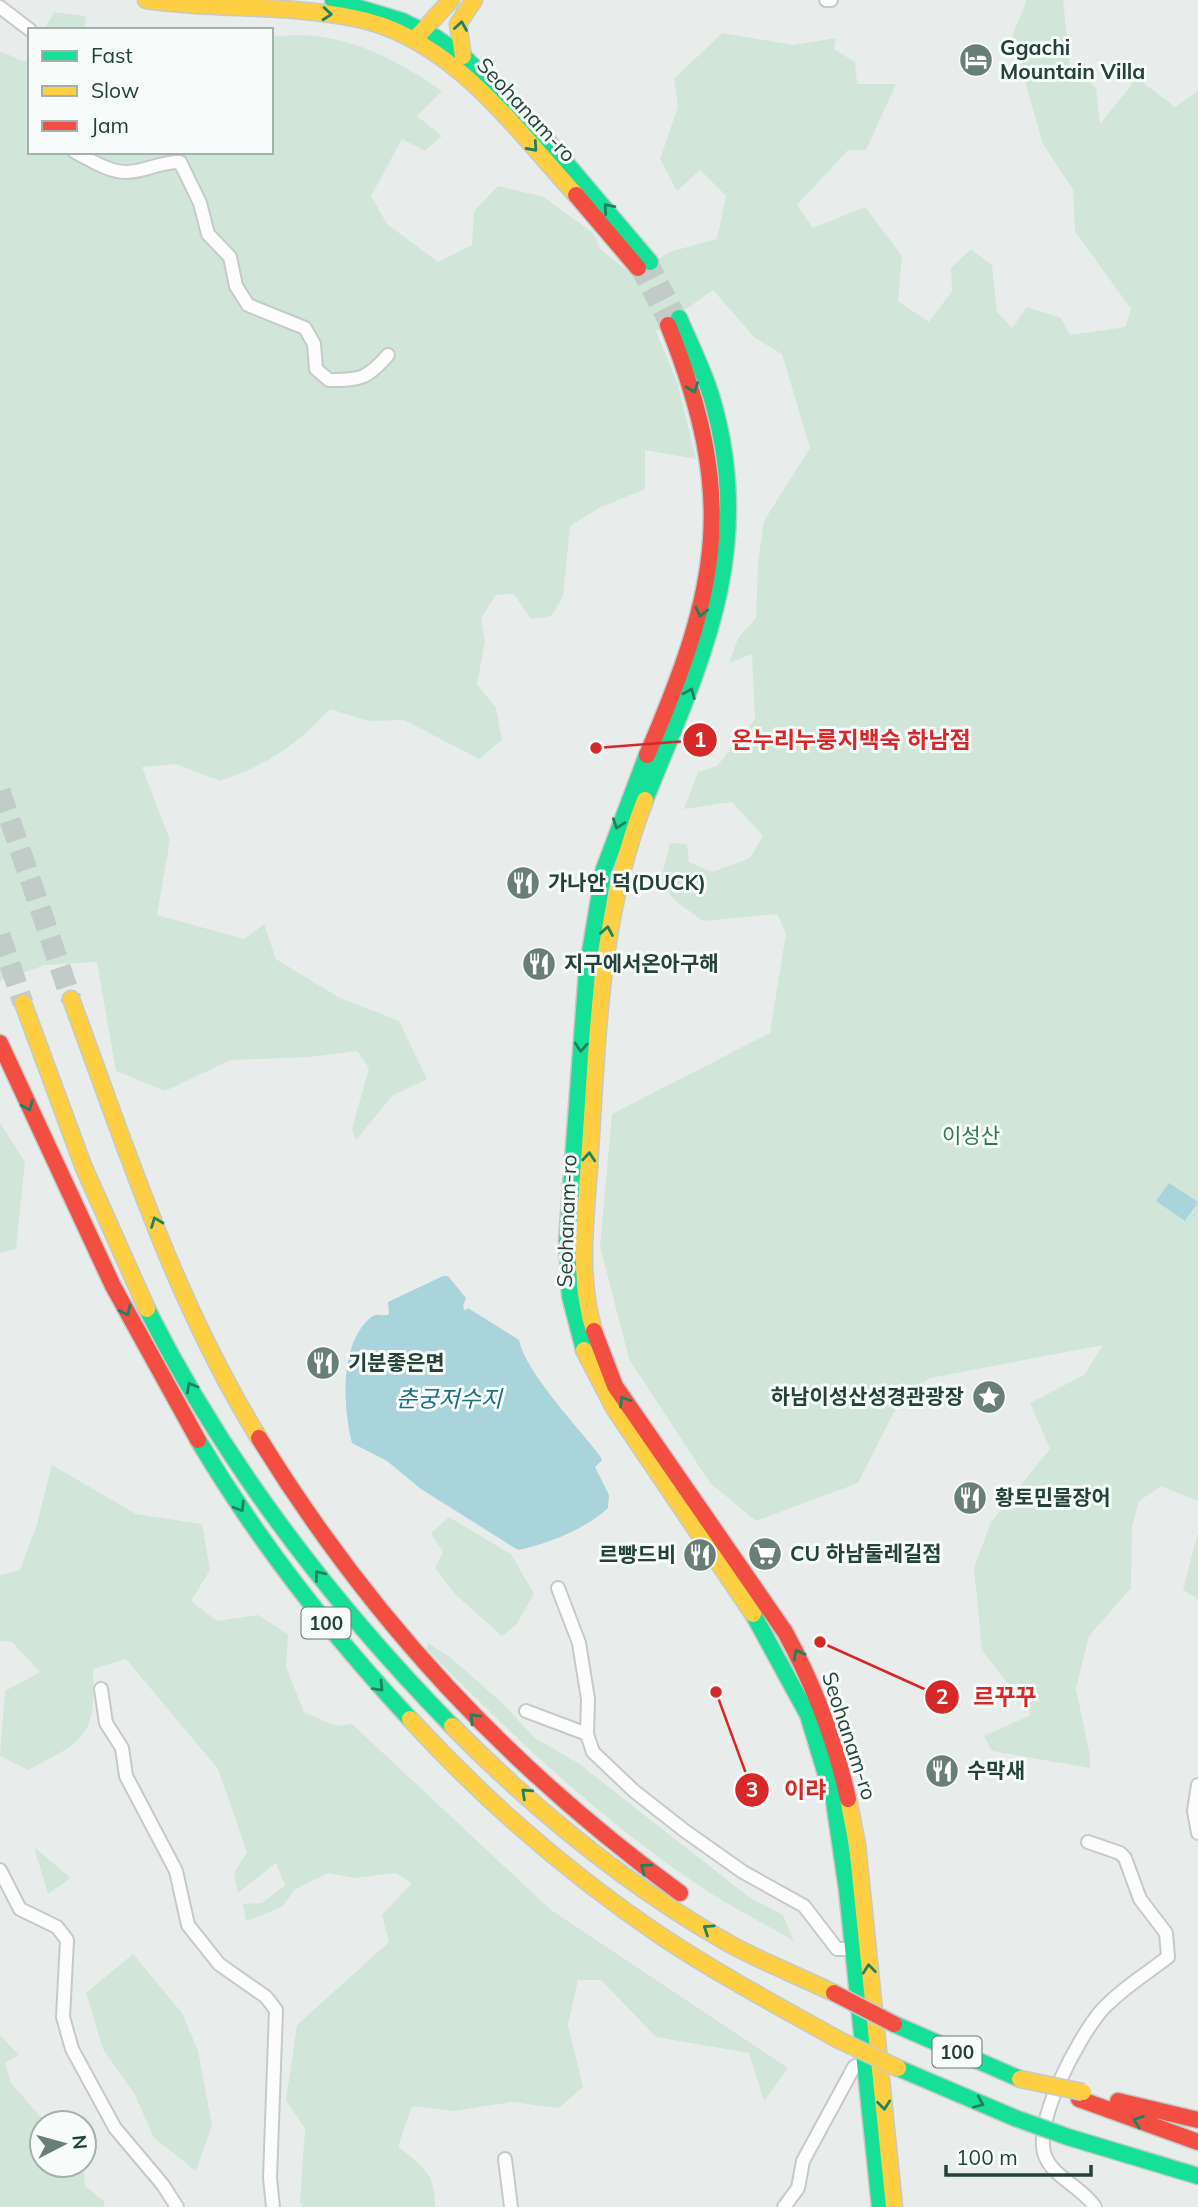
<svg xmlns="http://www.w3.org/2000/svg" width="1198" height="2207" font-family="Mulish,'Noto Sans KR',sans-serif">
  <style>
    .green { fill: #d1e6d8 }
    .water { fill: #a9d4db }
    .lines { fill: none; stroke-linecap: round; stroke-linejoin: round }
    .secondary-tunnel { stroke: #c1cbc8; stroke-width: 16; stroke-dasharray: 16 8; stroke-linecap: butt }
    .highway-tunnel { stroke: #c1cbc8; stroke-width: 21; stroke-dasharray: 21 10; stroke-linecap: butt }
    .street-casing { stroke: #c5cac8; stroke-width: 16 }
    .fast-casing { stroke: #c3cbc8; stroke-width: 19 }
    .slow-casing { stroke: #c3cbc8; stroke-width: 19 }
    .jam-casing { stroke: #c3cbc8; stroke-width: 19 }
    .street { stroke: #fcfcfc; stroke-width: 12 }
    .fast { stroke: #16e098; stroke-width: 16 }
    .slow { stroke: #ffcf43; stroke-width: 16 }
    .jam { stroke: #f24e42; stroke-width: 16 }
    .fast-bridge-casing { stroke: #c3ccc9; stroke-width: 19; stroke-linecap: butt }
    .slow-bridge-casing { stroke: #c3ccc9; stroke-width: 19; stroke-linecap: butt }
    .jam-bridge-casing { stroke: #c3ccc9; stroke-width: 19; stroke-linecap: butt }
    .fast-bridge { stroke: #16e098; stroke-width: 16 }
    .slow-bridge { stroke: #ffcf43; stroke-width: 16 }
    .jam-bridge { stroke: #f24e42; stroke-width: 16 }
    .oneway { stroke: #1e8160 }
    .labels { text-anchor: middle; stroke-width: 6; stroke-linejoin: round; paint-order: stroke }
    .shield { fill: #f7fbf9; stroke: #637a73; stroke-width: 2 }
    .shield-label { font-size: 19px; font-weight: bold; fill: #24423a }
    .poi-label { font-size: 21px; font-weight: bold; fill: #24423a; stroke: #f7fbf9; text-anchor: start }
    .street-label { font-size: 21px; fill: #24423a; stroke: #f7fbf9 }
    .park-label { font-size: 21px; fill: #2d7a4b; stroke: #f7fbf9 }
    .water-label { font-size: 23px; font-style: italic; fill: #1c6f80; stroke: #f7fbf9 }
    .leader { fill: none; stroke: #d62828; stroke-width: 2.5 }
    .callout-dot { fill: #d62828; stroke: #f7fbf9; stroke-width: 2.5 }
    .mark-label { font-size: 21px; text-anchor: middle; font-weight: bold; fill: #fff }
    .callout-label { font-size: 23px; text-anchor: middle; font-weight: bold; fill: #d62828; stroke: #f7fbf9; stroke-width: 6; stroke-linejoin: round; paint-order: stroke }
  </style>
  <rect width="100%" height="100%" fill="#e8edeb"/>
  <path class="green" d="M1027,0H1063L1070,65L1096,88L1100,124L1137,78L1175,107L1198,91V1501L1161,1486L1139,1501L1132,1527L1131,1588L1089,1636L1076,1689L1090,1756V1768L992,1751L984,1736L1031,1715L982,1650L974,1568L991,1522L1050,1449L1030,1403L1084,1375L1103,1345L930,1378L898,1404L858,1483L756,1521L710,1483L629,1359L600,1246L612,1114L770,1033L786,933L777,914L703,921L678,903L660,883L670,843L687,844L689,862L712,872L750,858L763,836L732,802L684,809L698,772L717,766L755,719L752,654L729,663L738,638L756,618L758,563L764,521L810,448L782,354L755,338L713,290L656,331L678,385L696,459L645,450V489L601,507L570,526L563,597L551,616L531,619L514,594L496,595L481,618L485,642L477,684L496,708L502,740L479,759L404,720L368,721L330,709C295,747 268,764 220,781L176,764L142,767L170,840L157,915L244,939L264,924L276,959L338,997L399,1021L427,1079L392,1096L356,1140L352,1129L369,1068L357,1051L310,1057L231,1060L165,1091L116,1071L97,962L45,965L0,981V51L25,62L30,54V152H271V37C337,28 390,55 442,91L417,116L442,136L425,151L402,139L371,196L387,224L438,262L472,245L474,211L498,186L544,197L593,233L601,250L634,276L669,252L717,239L726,196L700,170L677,191L660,159L678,107L674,79L722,33L793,45L836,38L834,49L855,62L857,84H896L866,150H848L797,205L813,228L865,207L902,256L898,301L929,322L952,291L951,268L971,249L992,265L997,312L1012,328L1027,307L1061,318L1070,335L1125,327L1131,309L1075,231L1073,190L1043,144L1012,36Z
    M54,12L86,16L84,30H44Z
    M0,1123L25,1162L16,1249L0,1253Z
    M52,1465L136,1514L202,1524L210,1570L191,1601L217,1621L258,1615L288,1634L286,1667L304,1712L336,1726L352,1724L551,1910L788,2068L764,2101L749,2053L656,2037L601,1980H578L568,2025L583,2087L559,2108L512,2102L454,2111L412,2106L398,2147C422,2165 436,2174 435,2207H303L300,2203L305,2129L286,2100L297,2025L389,1942L382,1915L412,1883L395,1873L354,1878L329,1873L295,1889L282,1907L246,1921L243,1904L262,1903L285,1885L276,1863L238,1893L234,1873L247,1852L218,1769L126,1659L93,1669C96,1737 86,1740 28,1770L0,1756L5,1691L40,1672L12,1642L0,1641V1575L20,1570L37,1524Z
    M449,1517L511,1554L534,1594L516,1625L502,1636L455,1594L435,1568L443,1552L431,1533Z
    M1198,1532V1599L1183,1590Z
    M428,1643L450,1657L501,1702L535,1738L578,1763L749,1897L783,1915L794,1941C768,1926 741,1912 715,1896C609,1828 515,1739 427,1649Z
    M34,1847L71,1878L48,1894Z
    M133,1954L182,2013L198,2051L212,2125L196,2171L154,2138L135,2095L103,2049L86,1993Z
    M0,2035L19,2055L5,2063L11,2083L46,2123H42V2165H83L85,2186L104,2201V2207H0Z"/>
  <path class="water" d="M1169,1183L1198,1202L1185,1221L1156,1201Z
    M443,1276H448L466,1298L463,1306L465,1311L468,1308L519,1340C526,1373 578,1427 600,1456L602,1460L595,1467L609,1495L608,1508C586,1529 547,1544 518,1550L421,1489L387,1461L352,1443C343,1407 339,1345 370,1318C378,1311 381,1318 389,1314L388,1302Z"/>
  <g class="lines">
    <path class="secondary-tunnel" d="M650,262L679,318
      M638,268L668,325"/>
    <path class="highway-tunnel" d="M0,791L71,999
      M0,935L23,1003"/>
    <g class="street-casing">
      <path id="street" d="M826,0H831
        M0,7L30,30
        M75,152C90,160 109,172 126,172C146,172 161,161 180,162L200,203L208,234L230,257L236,286L248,305L305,328L314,344L316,369L329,380C361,380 367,379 388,355
        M558,1588L579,1643L588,1699L587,1734L593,1752L634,1791L685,1831L743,1872L804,1906L837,1949H853
        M101,1689L106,1723L122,1748L126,1776L176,1871L188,1925L219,1964L266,1997L276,2010L270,2178L273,2207
        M526,1711L587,1734
        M1198,1785L1194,1811L1198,1833
        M1088,1842L1120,1853L1125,1858L1140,1899L1166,1933L1168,1957C1146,1974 1120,1990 1101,2011C1079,2037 1030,2126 1046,2158C1055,2178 1083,2188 1095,2207
        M0,1870L20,1909L57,1927L67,1940L63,2017L72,2049L115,2128L163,2185L177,2207
        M505,2159L511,2207
        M784,2207L798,2188L803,2161L854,2067L865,2061"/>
    </g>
    <g class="fast-casing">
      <path id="fast" d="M333,0L402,21L435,37L464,57L543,136L650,262
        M645,800C700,664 756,553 713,402C705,373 691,346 679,318
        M147,1309C225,1464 331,1602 452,1726
        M584,1350L570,1296L567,1242L587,970L604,869L647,755
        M198,1440C258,1541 330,1633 410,1719
        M753,1614L808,1715L834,1801L847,1890L880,2207
        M894,2024L1020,2079
        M898,2068L1015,2118
        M1068,2137L1198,2176"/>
    </g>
    <g class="slow-casing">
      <path id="slow" d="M146,0C215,10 286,4 354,18C450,36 514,127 576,195
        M415,39L451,0
        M463,56L458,24L474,0
        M71,999C127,1150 174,1300 259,1438
        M23,1003L84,1168L147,1309
        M594,1331C576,1273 587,1210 590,1151C598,1028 600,916 645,800
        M584,1350L614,1408L753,1614
        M410,1719C485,1801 572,1876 664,1938C720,1975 780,2007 839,2040
        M452,1726C533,1808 628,1886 728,1943C762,1962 799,1976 834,1993
        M848,1799L857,1844L894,2207"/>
    </g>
    <g class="jam-casing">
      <path id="jam" d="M576,195L638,268
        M647,755C719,587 738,500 668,325
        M0,1043L113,1286L198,1440
        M594,1331L615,1386L785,1632C814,1685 835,1740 848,1799
        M259,1438C371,1620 508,1767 680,1893
        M1079,2099L1198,2142
        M1118,2101L1198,2120"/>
    </g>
    <use href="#street" class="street"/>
    <use href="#fast" class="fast"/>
    <use href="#slow" class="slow"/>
    <use href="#jam" class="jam"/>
    <g class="fast-bridge-casing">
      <path id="fast-bridge" d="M1015,2118L1068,2137"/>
    </g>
    <g class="slow-bridge-casing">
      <path id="slow-bridge" d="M839,2040L898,2068
        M1020,2079L1083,2092"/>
    </g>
    <g class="jam-bridge-casing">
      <path id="jam-bridge" d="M834,1993L894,2024"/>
    </g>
    <use href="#fast-bridge" class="fast-bridge"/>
    <use href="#slow-bridge" class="slow-bridge"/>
    <use href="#jam-bridge" class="jam-bridge"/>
  </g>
  <defs><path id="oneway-chevron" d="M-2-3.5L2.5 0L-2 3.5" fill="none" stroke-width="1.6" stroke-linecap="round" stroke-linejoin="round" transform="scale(1.75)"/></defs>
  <g class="oneway">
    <use href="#oneway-chevron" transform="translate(327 14) rotate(5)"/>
    <use href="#oneway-chevron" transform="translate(461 26) rotate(-81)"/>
    <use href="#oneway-chevron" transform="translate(533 147) rotate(48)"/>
    <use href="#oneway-chevron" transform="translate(608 208) rotate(-131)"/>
    <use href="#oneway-chevron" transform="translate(693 388) rotate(70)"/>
    <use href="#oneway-chevron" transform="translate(701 612) rotate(103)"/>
    <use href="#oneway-chevron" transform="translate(690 693) rotate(-67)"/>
    <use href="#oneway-chevron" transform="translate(618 824) rotate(109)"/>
    <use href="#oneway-chevron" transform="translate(607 931) rotate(-80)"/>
    <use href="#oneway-chevron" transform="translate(581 1047) rotate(94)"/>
    <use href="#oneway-chevron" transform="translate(28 1106) rotate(66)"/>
    <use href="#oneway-chevron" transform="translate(589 1157) rotate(-86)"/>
    <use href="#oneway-chevron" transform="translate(156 1222) rotate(-111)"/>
    <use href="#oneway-chevron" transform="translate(126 1311) rotate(64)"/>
    <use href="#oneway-chevron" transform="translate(191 1387) rotate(-120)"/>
    <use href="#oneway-chevron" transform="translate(624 1401) rotate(-122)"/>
    <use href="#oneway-chevron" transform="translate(240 1507) rotate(58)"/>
    <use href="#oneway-chevron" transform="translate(319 1575) rotate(-129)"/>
    <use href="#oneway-chevron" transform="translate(798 1654) rotate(-118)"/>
    <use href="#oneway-chevron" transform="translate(379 1687) rotate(46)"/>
    <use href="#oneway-chevron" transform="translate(474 1718) rotate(-135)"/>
    <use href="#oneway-chevron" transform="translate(526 1793) rotate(-137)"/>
    <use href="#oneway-chevron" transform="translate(645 1868) rotate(-143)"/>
    <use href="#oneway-chevron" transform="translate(708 1929) rotate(-146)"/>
    <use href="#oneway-chevron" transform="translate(869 1969) rotate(-96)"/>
    <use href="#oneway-chevron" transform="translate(979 2103) rotate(23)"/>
    <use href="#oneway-chevron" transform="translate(884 2105) rotate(84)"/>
    <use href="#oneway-chevron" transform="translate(1138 2121) rotate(-160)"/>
  </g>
  <defs>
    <g id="hotel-disc" transform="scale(1.75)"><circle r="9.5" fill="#697e78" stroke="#f7fbf9"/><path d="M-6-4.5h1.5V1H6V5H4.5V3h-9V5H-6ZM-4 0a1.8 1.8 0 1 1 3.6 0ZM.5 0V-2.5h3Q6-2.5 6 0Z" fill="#fff"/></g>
    <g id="restaurant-disc" transform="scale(1.75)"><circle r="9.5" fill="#697e78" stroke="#f7fbf9"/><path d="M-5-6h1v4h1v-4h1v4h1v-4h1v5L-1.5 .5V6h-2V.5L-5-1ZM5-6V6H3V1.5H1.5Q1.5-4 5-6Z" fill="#fff"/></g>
    <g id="sight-disc" transform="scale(1.75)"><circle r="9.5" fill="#697e78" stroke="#f7fbf9"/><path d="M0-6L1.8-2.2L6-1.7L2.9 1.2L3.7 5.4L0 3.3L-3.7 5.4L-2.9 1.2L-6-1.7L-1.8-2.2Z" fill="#fff"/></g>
    <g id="supermarket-disc" transform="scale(1.75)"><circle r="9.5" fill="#697e78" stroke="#f7fbf9"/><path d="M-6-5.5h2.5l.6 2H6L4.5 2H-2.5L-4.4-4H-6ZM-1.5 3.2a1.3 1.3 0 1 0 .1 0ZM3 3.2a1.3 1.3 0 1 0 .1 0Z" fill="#fff"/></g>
  </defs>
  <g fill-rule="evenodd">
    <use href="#hotel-disc" x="976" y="60"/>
    <use href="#restaurant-disc" x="523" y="883"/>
    <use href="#restaurant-disc" x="539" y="964"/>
    <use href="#restaurant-disc" x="323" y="1363"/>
    <use href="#sight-disc" x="989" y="1397"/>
    <use href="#restaurant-disc" x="970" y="1498"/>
    <use href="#supermarket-disc" x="765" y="1554"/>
    <use href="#restaurant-disc" x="700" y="1555"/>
    <use href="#restaurant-disc" x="942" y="1771"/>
  </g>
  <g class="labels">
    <g class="shield">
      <rect x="301.5" y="1607.5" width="49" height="31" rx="5"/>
      <rect x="932.5" y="2036.5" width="49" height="31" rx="5"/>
    </g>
    <g class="shield-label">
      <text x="326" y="1630">100</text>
      <text x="957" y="2059">100</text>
    </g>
    <g class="poi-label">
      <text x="1000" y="55">Ggachi<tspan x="1000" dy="24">Mountain Villa</tspan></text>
      <text x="548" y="890">가나안 덕(DUCK)</text>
      <text x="564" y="971">지구에서온아구해</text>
      <text x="348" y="1370">기분좋은면</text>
      <text x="964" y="1404" text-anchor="end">하남이성산성경관광장</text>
      <text x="995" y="1505">황토민물장어</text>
      <text x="790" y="1561">CU 하남둘레길점</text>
      <text x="676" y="1562" text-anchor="end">르빵드비</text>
      <text x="967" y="1778">수막새</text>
    </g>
    <g class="street-label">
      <text transform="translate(526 110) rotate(47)" y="7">Seohanam-ro</text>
      <text transform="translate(567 1221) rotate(-88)" y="7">Seohanam-ro</text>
      <text transform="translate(849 1736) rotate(72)" y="7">Seohanam-ro</text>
    </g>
    <g class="park-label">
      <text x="971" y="1143">이성산</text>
    </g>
    <g class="water-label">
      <text x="449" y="1407">춘궁저수지</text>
    </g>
  </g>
  <path class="leader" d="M596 748L700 740M820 1642L942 1697M716 1692L752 1790"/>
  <g class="callout-dot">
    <circle cx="596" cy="748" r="7"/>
    <circle cx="820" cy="1642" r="7"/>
    <circle cx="716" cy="1692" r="7"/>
    <circle cx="700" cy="740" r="18"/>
    <circle cx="942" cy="1697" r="18"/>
    <circle cx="752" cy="1790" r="18"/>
  </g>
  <g class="mark-label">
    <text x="700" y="747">1</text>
    <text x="942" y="1704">2</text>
    <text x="752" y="1797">3</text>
  </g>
  <g class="callout-label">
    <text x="851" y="748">온누리누룽지백숙 하남점</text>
    <text x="1005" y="1705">르꾸꾸</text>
    <text x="805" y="1798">이랴</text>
  </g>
  <rect x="28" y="28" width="245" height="126" fill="#f7fbf9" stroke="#a3b1ad" stroke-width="2"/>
  <rect x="42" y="51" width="35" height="10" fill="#16e098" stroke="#a3b1ad" stroke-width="2"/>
  <text x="91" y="63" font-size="21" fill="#24423a">Fast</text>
  <rect x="42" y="86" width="35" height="10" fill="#ffcf43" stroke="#a3b1ad" stroke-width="2"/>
  <text x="91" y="98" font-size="21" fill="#24423a">Slow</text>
  <rect x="42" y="121" width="35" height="10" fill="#f24e42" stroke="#a3b1ad" stroke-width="2"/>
  <text x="91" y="133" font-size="21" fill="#24423a">Jam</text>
  <g transform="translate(63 2144) rotate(84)"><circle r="33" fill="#f7fbf9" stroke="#a3b1ad" stroke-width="2"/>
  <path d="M0-5L12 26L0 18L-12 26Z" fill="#697e78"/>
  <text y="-10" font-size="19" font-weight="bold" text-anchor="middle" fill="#24423a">N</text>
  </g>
  <path d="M946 2165v10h145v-10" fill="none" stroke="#24423a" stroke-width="3.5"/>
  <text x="956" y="2165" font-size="21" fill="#24423a" stroke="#f7fbf9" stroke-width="5" paint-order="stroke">100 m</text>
</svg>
